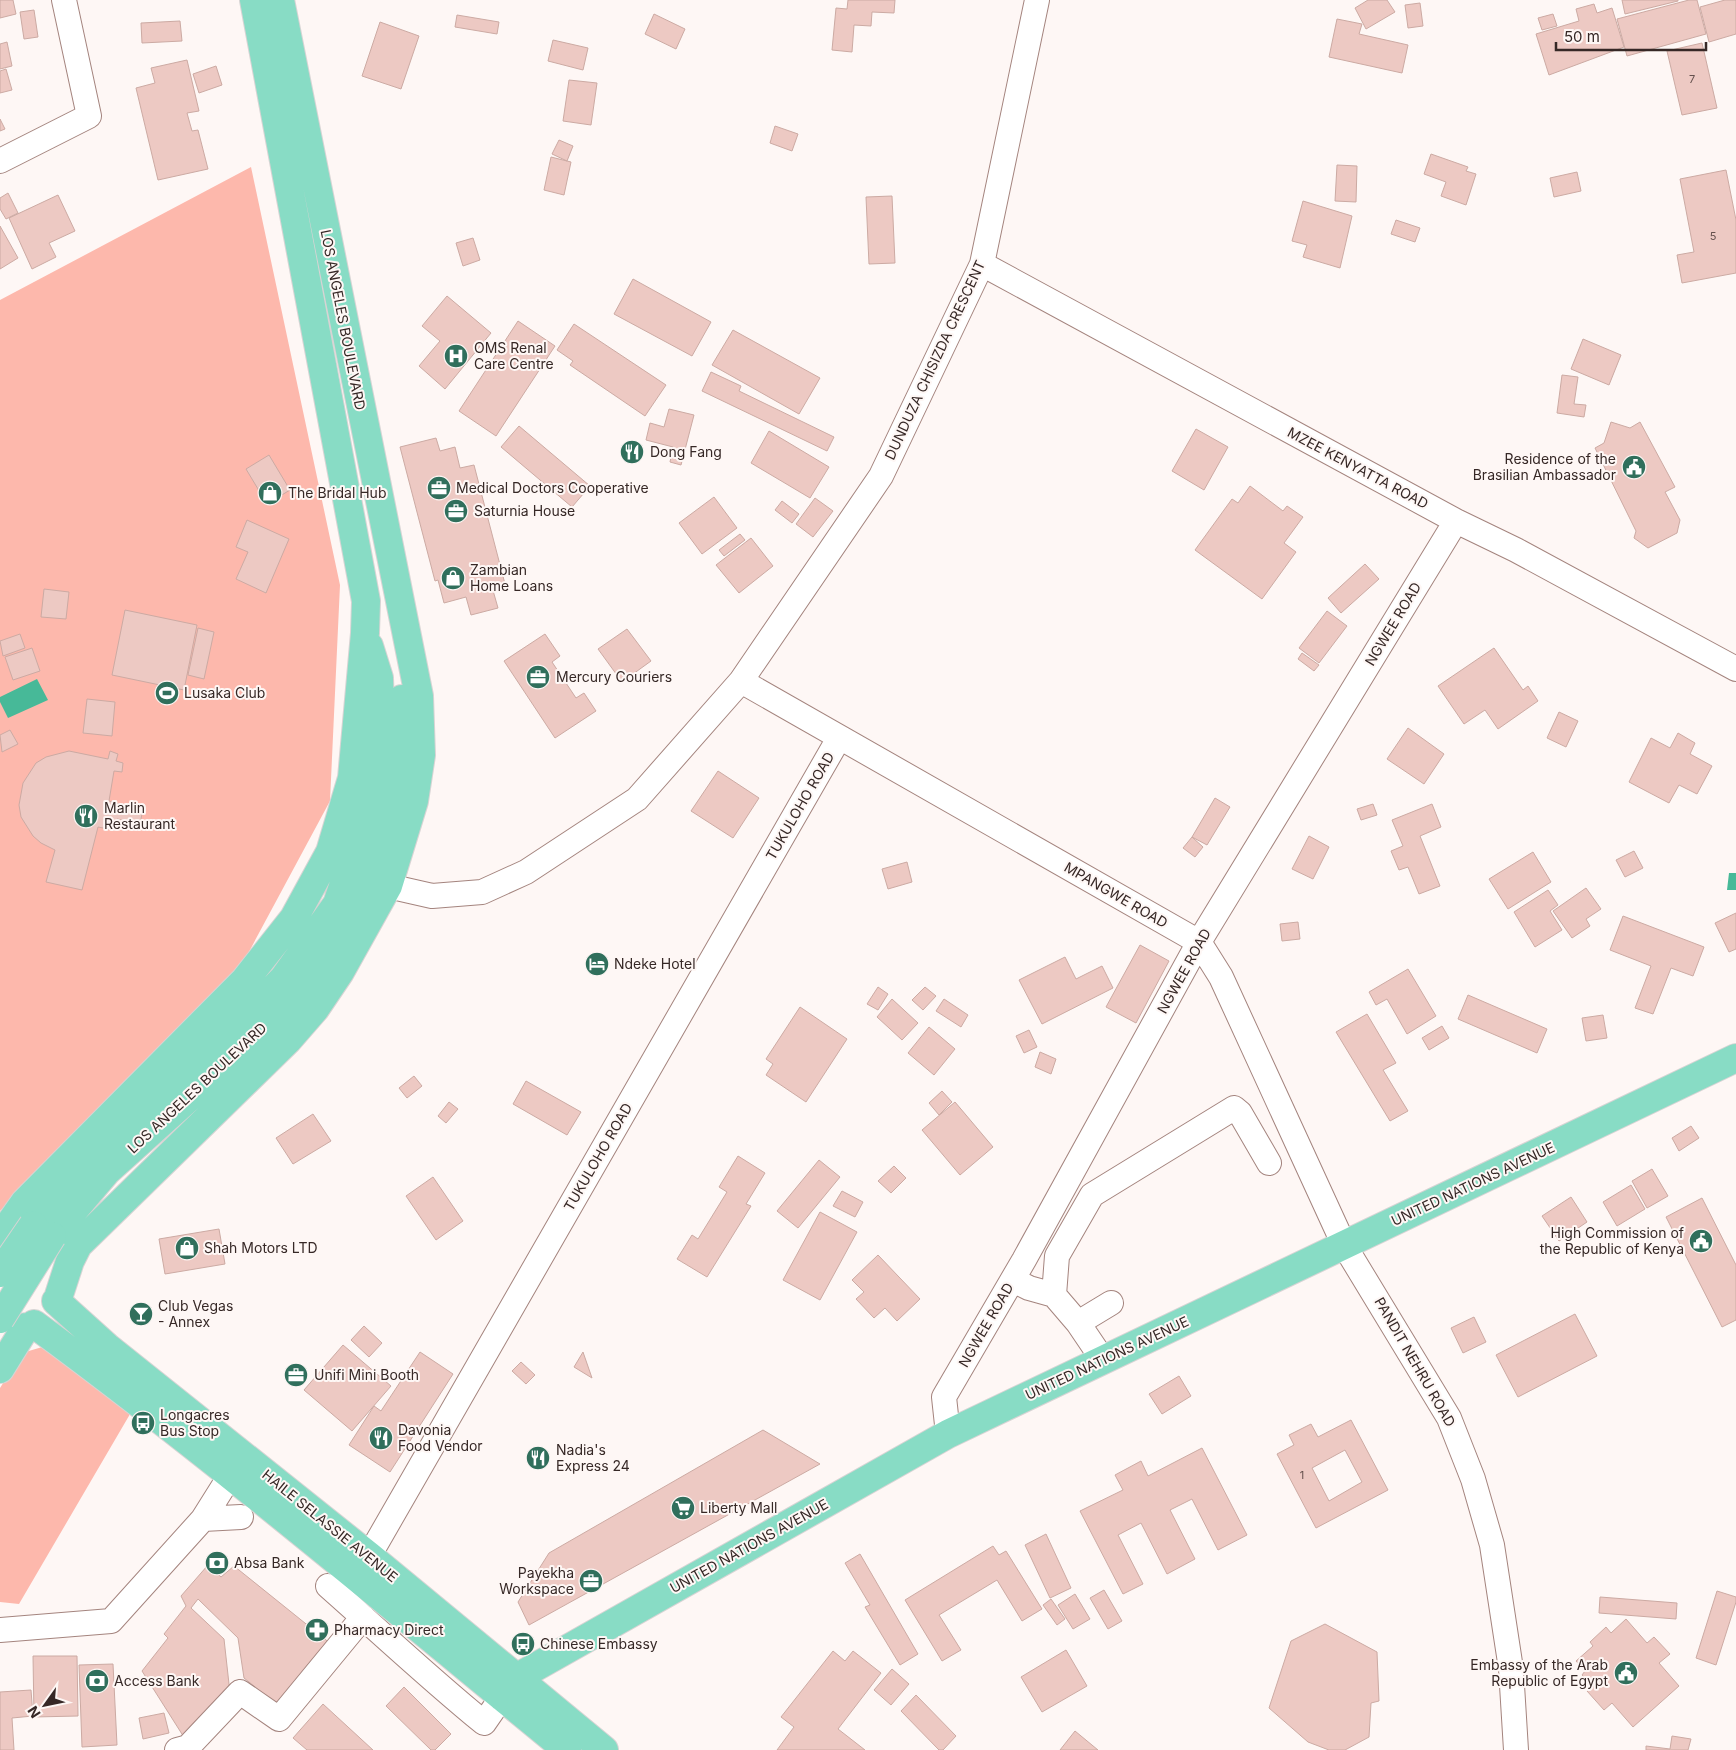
<svg xmlns="http://www.w3.org/2000/svg" width="1736" height="1750" font-family="Inter,sans-serif">
  <style>
    .green { fill: #fdb8ac }
    .water { fill: #47b998 }
    .building { fill: #edc9c3; stroke: #ccaaa3; fill-rule: evenodd }
    .lines { fill: none; stroke-linecap: round; stroke-linejoin: round }
    .minor-casing { stroke: #a4847e; stroke-width: 26 }
    .major-casing { stroke: #d7d4d4; stroke-width: 30 }
    .minor { stroke: #fff; stroke-width: 24 }
    .major { stroke: #88dcc5; stroke-width: 28 }
    .major-bridge-casing { stroke: #d7d4d4; stroke-width: 30; stroke-linecap: butt }
    .major-bridge { stroke: #88dcc5; stroke-width: 28 }
    .labels { text-anchor: middle; stroke-width: 4; stroke-linejoin: round; paint-order: stroke }
    .number-label { font-size: 11px; fill: #64504d }
    .street-label { font-size: 14px; fill: #362826; stroke: #fef7f5 }
    .poi-label { font-size: 14px; fill: #362826; stroke: #fef7f5; text-anchor: start }
  </style>
  <rect width="100%" height="100%" fill="#fef7f5"/>
  <path class="green" d="M251,167L340,585L330,801L230,987L0,1211V300Z
    M49,1345L133,1409L19,1604L0,1602V1388L22,1353Z"/>
  <path class="water" d="M37,679L48,700L8,718L0,702V697Z
    M1729,873H1736V890H1727Z"/>
  <path class="building" d="M0,0H13L16,14L0,18Z
    M848,0H895L894,13L872,12L871,26L854,25L852,52L832,50L836,8L847,9Z
    M1368,0H1387L1395,12L1366,29L1355,8Z
    M1622,0H1678V1L1625,14Z
    M1689,0H1697L1706,34L1627,56L1617,19Z
    M1725,0H1736V34L1709,42L1700,7Z
    M1420,3L1423,26L1408,28L1405,5Z
    M1594,4L1597,13L1612,8L1624,47L1549,75L1536,34L1579,21L1576,9Z
    M34,10L38,37L24,39L20,12Z
    M654,14L685,29L676,49L645,34Z
    M1553,14L1557,26L1542,30L1538,18Z
    M457,15L499,22L497,34L455,27Z
    M1337,19L1362,24L1359,34L1408,45L1402,73L1329,57Z
    M180,21L182,41L142,43L141,23Z
    M380,22L419,36L401,89L362,76Z
    M553,40L588,48L583,70L548,61Z
    M7,42L12,66L0,69V44Z
    M1702,43L1717,108L1682,115L1667,51Z
    M187,60L199,111L187,113L192,131L198,130L208,169L158,180L136,88L155,83L151,68Z
    M216,66L222,85L199,93L193,74Z
    M6,69L12,90L0,93V71Z
    M569,80L597,83L591,125L563,121Z
    M0,119L5,129L0,131Z
    M775,126L798,134L792,151L770,143Z
    M559,140L573,146L567,161L552,154Z
    M1431,154L1468,167L1466,171L1476,174L1466,205L1441,196L1446,182L1424,174Z
    M551,157L571,162L564,195L544,190Z
    M1337,165L1357,166L1356,202L1335,201Z
    M1726,170L1736,220V273L1682,283L1677,255L1694,252L1680,179Z
    M1577,172L1581,191L1554,197L1550,178Z
    M8,193L18,213L6,219L0,209V198Z
    M58,195L75,231L49,243L56,257L32,269L9,218Z
    M892,196L895,263L869,264L866,197Z
    M1303,201L1352,216L1340,268L1303,257L1307,245L1292,241Z
    M1396,220L1420,228L1415,242L1391,234Z
    M0,226L18,258L0,269Z
    M473,238L480,260L463,266L456,243Z
    M633,279L711,322L692,356L614,314Z
    M447,296L491,333L445,389L419,366L440,341L422,326Z
    M518,321L555,346L496,436L459,411Z
    M574,324L666,385L645,416L570,365L573,361L557,350Z
    M733,330L820,378L799,414L712,365Z
    M1583,339L1621,355L1609,385L1571,369Z
    M711,372L741,386L739,391L834,437L827,451L702,391Z
    M1562,375L1578,377L1574,404L1586,405L1584,417L1557,413Z
    M669,409L694,415L681,465L670,462L673,447L646,440L650,423L664,427Z
    M1611,422L1630,428L1640,422L1675,487L1665,492L1680,520L1677,533L1648,548L1634,538L1636,531L1595,448L1604,443Z
    M519,426L590,486L572,507L501,447Z
    M1196,429L1228,447L1204,490L1172,471Z
    M769,431L829,467L810,498L751,463Z
    M436,438L440,451L455,447L460,468L474,465L505,584L492,587L498,608L471,615L466,597L444,603L438,580L435,581L400,447Z
    M269,455L290,490L267,504L246,469Z
    M1250,486L1283,511L1287,506L1303,517L1284,543L1296,552L1262,599L1195,550L1232,499L1238,503Z
    M714,497L737,528L702,554L679,523Z
    M815,498L833,511L813,537L796,524Z
    M782,501L799,514L792,523L775,510Z
    M247,520L289,539L266,593L236,579L248,552L236,547Z
    M740,534L745,540L724,556L719,550Z
    M751,538L773,566L739,593L716,565Z
    M1365,564L1379,579L1341,613L1328,598Z
    M44,589L69,592L66,619L41,617Z
    M125,610L197,625L184,690L112,675Z
    M1327,611L1347,626L1319,663L1299,648Z
    M198,628L214,632L204,679L188,675Z
    M627,629L651,661L622,682L598,649Z
    M20,634L25,648L3,656L0,641Z
    M545,634L560,656L552,662L576,698L584,693L596,711L555,738L504,661Z
    M32,648L40,671L13,680L5,657Z
    M1494,648L1523,690L1528,686L1538,701L1498,729L1485,710L1464,724L1438,686Z
    M1302,653L1319,665L1314,671L1298,659Z
    M87,699L115,702L112,736L83,733Z
    M1559,712L1578,721L1566,747L1547,738Z
    M1408,728L1444,754L1424,784L1387,759Z
    M10,730L18,744L2,752L0,735Z
    M1678,733L1695,743L1690,754L1712,766L1697,794L1679,785L1669,803L1629,782L1651,738L1670,748Z
    M69,751L108,759L110,751L118,754L116,761L123,763L122,772L114,771L109,801L120,804L119,807L142,814L140,824L117,819L114,830L98,827L82,890L46,882L55,850L41,843L33,836L21,817L19,805L23,783L36,763L46,757Z
    M718,771L759,798L733,838L691,811Z
    M1215,798L1230,807L1207,845L1192,837Z
    M1373,804L1377,815L1361,820L1357,809Z
    M1432,804L1441,827L1420,836L1440,886L1419,894L1408,867L1399,870L1391,851L1403,846L1392,820Z
    M1309,836L1329,847L1313,879L1292,869Z
    M1192,837L1203,847L1195,857L1183,848Z
    M1634,851L1643,868L1625,877L1616,860Z
    M1533,852L1551,882L1508,909L1489,879Z
    M907,862L912,882L888,889L882,869Z
    M1586,888L1601,909L1586,919L1590,926L1572,938L1553,911Z
    M1548,890L1558,905L1550,911L1562,930L1535,947L1514,912Z
    M1736,913V949L1729,952L1715,923Z
    M1623,916L1704,947L1693,976L1671,968L1653,1014L1635,1008L1651,966L1610,950Z
    M1298,922L1300,939L1282,941L1280,924Z
    M1140,945L1169,961L1136,1023L1106,1007Z
    M1065,957L1076,979L1102,966L1113,988L1042,1024L1019,980Z
    M1408,969L1436,1016L1407,1034L1387,999L1376,1005L1369,992Z
    M878,987L888,994L878,1010L867,1004Z
    M925,987L936,996L923,1010L912,1000Z
    M1468,995L1547,1029L1537,1053L1458,1019Z
    M892,999L918,1023L902,1040L877,1017Z
    M944,999L968,1015L961,1027L936,1011Z
    M800,1007L847,1039L806,1102L766,1075L773,1064L766,1059Z
    M1367,1014L1396,1063L1383,1070L1408,1111L1390,1121L1336,1032Z
    M1603,1015L1607,1038L1586,1041L1582,1018Z
    M1442,1026L1449,1038L1429,1050L1422,1038Z
    M929,1027L955,1049L934,1075L908,1053Z
    M1029,1030L1037,1047L1024,1053L1016,1036Z
    M1040,1052L1056,1059L1051,1074L1035,1067Z
    M414,1076L422,1086L407,1098L399,1088Z
    M526,1081L581,1112L567,1135L513,1104Z
    M942,1091L952,1102L939,1115L929,1103Z
    M449,1102L458,1109L446,1123L438,1116Z
    M955,1102L993,1147L960,1175L922,1130Z
    M313,1114L331,1141L293,1164L276,1138Z
    M1691,1126L1699,1138L1679,1151L1672,1138Z
    M738,1156L765,1173L746,1204L751,1206L707,1277L677,1259L692,1235L698,1239L727,1192L719,1187Z
    M819,1160L840,1177L798,1228L777,1211Z
    M894,1166L906,1178L891,1193L878,1181Z
    M1652,1169L1668,1196L1647,1208L1632,1181Z
    M433,1177L463,1221L436,1240L406,1196Z
    M1631,1185L1645,1209L1617,1226L1603,1202Z
    M842,1191L863,1202L855,1217L833,1206Z
    M1571,1197L1587,1222L1559,1241L1542,1216Z
    M1702,1198L1736,1265V1320L1722,1327L1666,1217Z
    M820,1212L857,1232L820,1300L783,1280Z
    M219,1229L225,1264L165,1274L159,1239Z
    M878,1255L920,1299L897,1321L885,1308L874,1318L856,1299L864,1292L852,1280Z
    M1575,1314L1597,1356L1518,1397L1496,1355Z
    M1474,1317L1486,1342L1463,1353L1451,1328Z
    M364,1326L382,1343L369,1357L351,1340Z
    M343,1345L391,1386L352,1431L304,1390Z
    M420,1352L453,1374L390,1472L349,1445L374,1406L381,1411Z
    M583,1352L592,1378L574,1367Z
    M521,1362L535,1375L526,1384L512,1371Z
    M1179,1376L1191,1396L1162,1414L1149,1394Z
    M1351,1420L1388,1490L1316,1528L1277,1454L1294,1445L1289,1435L1311,1424L1318,1437ZM1345,1450L1362,1482L1329,1501L1312,1468Z
    M763,1430L820,1464L529,1625L518,1602L549,1553Z
    M1202,1448L1247,1535L1218,1550L1192,1499L1170,1510L1195,1559L1167,1574L1141,1523L1118,1535L1143,1584L1123,1594L1080,1511L1123,1490L1115,1475L1141,1461L1148,1476Z
    M1046,1534L1071,1588L1050,1598L1025,1545Z
    M993,1546L999,1555L1006,1551L1042,1609L1022,1621L997,1580L939,1615L961,1650L942,1661L905,1600Z
    M860,1554L918,1654L900,1665L865,1607L870,1605L845,1563Z
    M208,1565L221,1577L234,1566L331,1644L280,1707L244,1678L238,1638L198,1599L191,1608L224,1639L230,1693L187,1742L142,1671L168,1638L164,1634L186,1606L181,1596Z
    M1104,1590L1122,1621L1108,1629L1090,1598Z
    M1717,1591L1736,1597V1602L1716,1665L1696,1658Z
    M1075,1594L1090,1619L1073,1629L1058,1605Z
    M1600,1597L1677,1603L1676,1619L1599,1613Z
    M1051,1599L1065,1619L1057,1625L1043,1605Z
    M1626,1619L1647,1643L1654,1637L1670,1654L1659,1663L1679,1686L1633,1727L1612,1703L1604,1710L1587,1691L1593,1687L1582,1675L1585,1671L1576,1661L1593,1646L1590,1642L1606,1627L1611,1633Z
    M1325,1624L1377,1652L1379,1701L1371,1703L1369,1737L1345,1750H1329L1308,1742L1269,1708L1291,1641Z
    M1066,1650L1087,1686L1042,1712L1021,1677Z
    M833,1651L845,1661L853,1651L881,1673L838,1729L865,1750H777L794,1727L781,1717Z
    M33,1656H77L78,1716L34,1717Z
    M113,1664L117,1745L82,1747L79,1665Z
    M892,1669L909,1684L891,1705L874,1690Z
    M404,1687L451,1734L435,1750H431L386,1706Z
    M31,1690L33,1716L12,1718L14,1750H0V1692Z
    M916,1695L956,1736L943,1750H939L901,1711Z
    M323,1704L373,1750H307L293,1738Z
    M164,1713L169,1733L143,1739L139,1718Z
    M1075,1731L1098,1750H1060Z
    M1672,1736L1691,1739L1688,1750H1646V1746L1670,1749Z"/>
  <g class="lines">
    <g class="minor-casing">
      <path id="minor" d="M0,161L89,116L64,0
        M982,264L1456,521L1516,550L1736,669
        M741,681L1199,942L1221,977L1344,1245L1449,1418L1473,1479L1492,1545L1511,1669L1516,1750
        M388,886L432,896L482,892L526,872L637,799L741,681L881,476L982,264L1037,0
        M1013,1280L1029,1288L1054,1295
        M1078,1323L1111,1303
        M1103,1360L1078,1323L1054,1295L1057,1256L1092,1195L1234,1108L1240,1113L1269,1163
        M948,1434L944,1397L1024,1260L1199,942L1456,521
        M203,1519L241,1517
        M357,1571L369,1556L839,738
        M328,1586C380,1632 430,1679 484,1723L502,1697
        M0,1630L111,1621L203,1519L230,1476
        M177,1750L188,1747L240,1692L279,1719L363,1617"/>
    </g>
    <g class="major-casing">
      <path id="major" d="M33,1225L93,1157L218,1045L284,978L337,904L370,807L381,733L379,678L369,646
        M52,1236L107,1171L233,1058L299,990L355,912L389,811L402,733V699
        M0,1237L25,1202L245,980L294,918L330,852L352,778L365,633L366,601L254,0
        M59,1295L70,1261L78,1245L288,1040L315,1009L340,972L388,886L414,801L421,755L419,696L280,0
        M56,1301L107,1347L369,1556L604,1750
        M34,1324C217,1459 391,1606 567,1750
        M0,1369L26,1327
        M502,1697L516,1678L948,1434L1736,1058"/>
    </g>
    <use href="#minor" class="minor"/>
    <use href="#major" class="major"/>
    <g class="major-bridge-casing">
      <path id="major-bridge" d="M0,1273L33,1225
        M0,1319L52,1236"/>
    </g>
    <use href="#major-bridge" class="major-bridge"/>
  </g>
  <defs>
    <g id="hospital-disc" transform="scale(1.25)"><circle r="9.5" fill="#306f5c" stroke="#fef7f5"/><path d="M-5-5h3v3.5h4V-5h3V5h-3V1.5h-4V5h-3Z" fill="#fff"/></g>
    <g id="restaurant-disc" transform="scale(1.25)"><circle r="9.5" fill="#306f5c" stroke="#fef7f5"/><path d="M-5-6h1v4h1v-4h1v4h1v-4h1v5L-1.5 .5V6h-2V.5L-5-1ZM5-6V6H3V1.5H1.5Q1.5-4 5-6Z" fill="#fff"/></g>
    <g id="civic-disc" transform="scale(1.25)"><circle r="9.5" fill="#306f5c" stroke="#fef7f5"/><path d="M-.6-6.5H3V-4.5H.6V-3L4-1V1h2V6H-6V1h2V-1L-.6-3ZM-1.2 2.5V6h2.4V2.5Z" fill="#fff"/></g>
    <g id="office-disc" transform="scale(1.25)"><circle r="9.5" fill="#306f5c" stroke="#fef7f5"/><path d="M-6-3h4V-5.5h4V-3h4V5H-6ZM-1-4.5V-3h2v-1.5ZM-6 0V1H6V0Z" fill="#fff"/></g>
    <g id="shop-disc" transform="scale(1.25)"><circle r="9.5" fill="#306f5c" stroke="#fef7f5"/><path d="M-5-2.5h2.3a2.7 3.5 0 0 1 5.4 0H5L5.5 6h-11ZM-1.5-2.5h3a1.5 2.3 0 0 0-3 0Z" fill="#fff"/></g>
    <g id="stadium-disc" transform="scale(1.25)"><circle r="9.5" fill="#306f5c" stroke="#fef7f5"/><path d="M0-5a6.5 5 0 1 0 0 10a6.5 5 0 1 0 0-10ZM-3.5-1.8h7v3.6h-7Z" fill="#fff"/></g>
    <g id="hotel-disc" transform="scale(1.25)"><circle r="9.5" fill="#306f5c" stroke="#fef7f5"/><path d="M-6-4.5h1.5V1H6V5H4.5V3h-9V5H-6ZM-4 0a1.8 1.8 0 1 1 3.6 0ZM.5 0V-2.5h3Q6-2.5 6 0Z" fill="#fff"/></g>
    <g id="bar-disc" transform="scale(1.25)"><circle r="9.5" fill="#306f5c" stroke="#fef7f5"/><path d="M-6-5H6L.8 .8V4.5H3.5V6h-7V4.5H-.8V.8Z" fill="#fff"/></g>
    <g id="bus-disc" transform="scale(1.25)"><circle r="9.5" fill="#306f5c" stroke="#fef7f5"/><path d="M-5-6H5V4H4V6H2V4H-2V6H-4V4H-5ZM-3.5-4V0h7V-4ZM-3.5 1.2v1.5H-2V1.2ZM2 1.2v1.5H3.5V1.2Z" fill="#fff"/></g>
    <g id="supermarket-disc" transform="scale(1.25)"><circle r="9.5" fill="#306f5c" stroke="#fef7f5"/><path d="M-6-5.5h2.5l.6 2H6L4.5 2H-2.5L-4.4-4H-6ZM-1.5 3.2a1.3 1.3 0 1 0 .1 0ZM3 3.2a1.3 1.3 0 1 0 .1 0Z" fill="#fff"/></g>
    <g id="bank-disc" transform="scale(1.25)"><circle r="9.5" fill="#306f5c" stroke="#fef7f5"/><path d="M-6-4H6V4H-6ZM0-2.3a2.3 2.3 0 1 0 0 4.6a2.3 2.3 0 1 0 0-4.6Z" fill="#fff"/></g>
    <g id="pharmacy-disc" transform="scale(1.25)"><circle r="9.5" fill="#306f5c" stroke="#fef7f5"/><path d="M-2-6h4v4h4v4h-4v4h-4v-4h-4v-4h4Z" fill="#fff"/></g>
  </defs>
  <g fill-rule="evenodd">
    <use href="#hospital-disc" x="456" y="356"/>
    <use href="#restaurant-disc" x="632" y="452"/>
    <use href="#civic-disc" x="1634" y="467"/>
    <use href="#office-disc" x="439" y="488"/>
    <use href="#shop-disc" x="270" y="493"/>
    <use href="#office-disc" x="456" y="511"/>
    <use href="#shop-disc" x="453" y="578"/>
    <use href="#office-disc" x="538" y="677"/>
    <use href="#stadium-disc" x="167" y="693"/>
    <use href="#restaurant-disc" x="86" y="816"/>
    <use href="#hotel-disc" x="597" y="964"/>
    <use href="#civic-disc" x="1701" y="1241"/>
    <use href="#shop-disc" x="187" y="1248"/>
    <use href="#bar-disc" x="141" y="1314"/>
    <use href="#office-disc" x="296" y="1375"/>
    <use href="#bus-disc" x="143" y="1423"/>
    <use href="#restaurant-disc" x="381" y="1438"/>
    <use href="#restaurant-disc" x="538" y="1458"/>
    <use href="#supermarket-disc" x="683" y="1508"/>
    <use href="#bank-disc" x="217" y="1563"/>
    <use href="#office-disc" x="591" y="1581"/>
    <use href="#pharmacy-disc" x="317" y="1630"/>
    <use href="#bus-disc" x="523" y="1644"/>
    <use href="#civic-disc" x="1626" y="1673"/>
    <use href="#bank-disc" x="97" y="1681"/>
  </g>
  <g class="labels">
    <g class="number-label">
      <text x="1692" y="83">7</text>
      <text x="1713" y="240">5</text>
      <text x="1302" y="1479">1</text>
    </g>
    <g class="street-label">
      <text transform="translate(343 320) rotate(79)" y="5">LOS ANGELES BOULEVARD</text>
      <text transform="translate(935 360) rotate(-65)" y="5">DUNDUZA CHISIZDA CRESCENT</text>
      <text transform="translate(1358 468) rotate(28)" y="5">MZEE KENYATTA ROAD</text>
      <text transform="translate(1393 624) rotate(-59)" y="5">NGWEE ROAD</text>
      <text transform="translate(800 806) rotate(-60)" y="5">TUKULOHO ROAD</text>
      <text transform="translate(1116 895) rotate(30)" y="5">MPANGWE ROAD</text>
      <text transform="translate(1184 971) rotate(-61)" y="5">NGWEE ROAD</text>
      <text transform="translate(197 1088) rotate(-43)" y="5">LOS ANGELES BOULEVARD</text>
      <text transform="translate(598 1157) rotate(-60)" y="5">TUKULOHO ROAD</text>
      <text transform="translate(1473 1184) rotate(-25)" y="5">UNITED NATIONS AVENUE</text>
      <text transform="translate(986 1325) rotate(-60)" y="5">NGWEE ROAD</text>
      <text transform="translate(1107 1358) rotate(-25)" y="5">UNITED NATIONS AVENUE</text>
      <text transform="translate(1415 1362) rotate(60)" y="5">PANDIT NEHRU ROAD</text>
      <text transform="translate(330 1526) rotate(39)" y="5">HAILE SELASSIE AVENUE</text>
      <text transform="translate(749 1546) rotate(-29)" y="5">UNITED NATIONS AVENUE</text>
    </g>
    <g class="poi-label">
      <text x="474" y="353">OMS Renal<tspan x="474" dy="16">Care Centre</tspan></text>
      <text x="650" y="457">Dong Fang</text>
      <text x="1616" y="464" text-anchor="end">Residence of the<tspan x="1616" dy="16">Brasilian Ambassador</tspan></text>
      <text x="456" y="493">Medical Doctors Cooperative</text>
      <text x="288" y="498">The Bridal Hub</text>
      <text x="474" y="516">Saturnia House</text>
      <text x="470" y="575">Zambian<tspan x="470" dy="16">Home Loans</tspan></text>
      <text x="556" y="682">Mercury Couriers</text>
      <text x="184" y="698">Lusaka Club</text>
      <text x="104" y="813">Marlin<tspan x="104" dy="16">Restaurant</tspan></text>
      <text x="614" y="969">Ndeke Hotel</text>
      <text x="1684" y="1238" text-anchor="end">High Commission of<tspan x="1684" dy="16">the Republic of Kenya</tspan></text>
      <text x="204" y="1253">Shah Motors LTD</text>
      <text x="158" y="1311">Club Vegas<tspan x="158" dy="16">- Annex</tspan></text>
      <text x="314" y="1380">Unifi Mini Booth</text>
      <text x="160" y="1420">Longacres<tspan x="160" dy="16">Bus Stop</tspan></text>
      <text x="398" y="1435">Davonia<tspan x="398" dy="16">Food Vendor</tspan></text>
      <text x="556" y="1455">Nadia's<tspan x="556" dy="16">Express 24</tspan></text>
      <text x="700" y="1513">Liberty Mall</text>
      <text x="234" y="1568">Absa Bank</text>
      <text x="574" y="1578" text-anchor="end">Payekha<tspan x="574" dy="16">Workspace</tspan></text>
      <text x="334" y="1635">Pharmacy Direct</text>
      <text x="540" y="1649">Chinese Embassy</text>
      <text x="1608" y="1670" text-anchor="end">Embassy of the Arab<tspan x="1608" dy="16">Republic of Egypt</tspan></text>
      <text x="114" y="1686">Access Bank</text>
    </g>
  </g>
  <g transform="translate(45 1705) rotate(237)" stroke="#fef7f5" stroke-width="4" paint-order="stroke">
  <path d="M0-4L9 19L0 12L-9 19Z" fill="#362826"/>
  <text y="-8" font-size="14" font-weight="bold" text-anchor="middle" fill="#362826">N</text>
  </g>
  <path d="M1556 42v8h150v-8" fill="none" stroke="#362826" stroke-width="2.5"/>
  <text x="1564" y="42" font-size="15" fill="#362826" stroke="#fef7f5" stroke-width="4" paint-order="stroke">50 m</text>
</svg>
